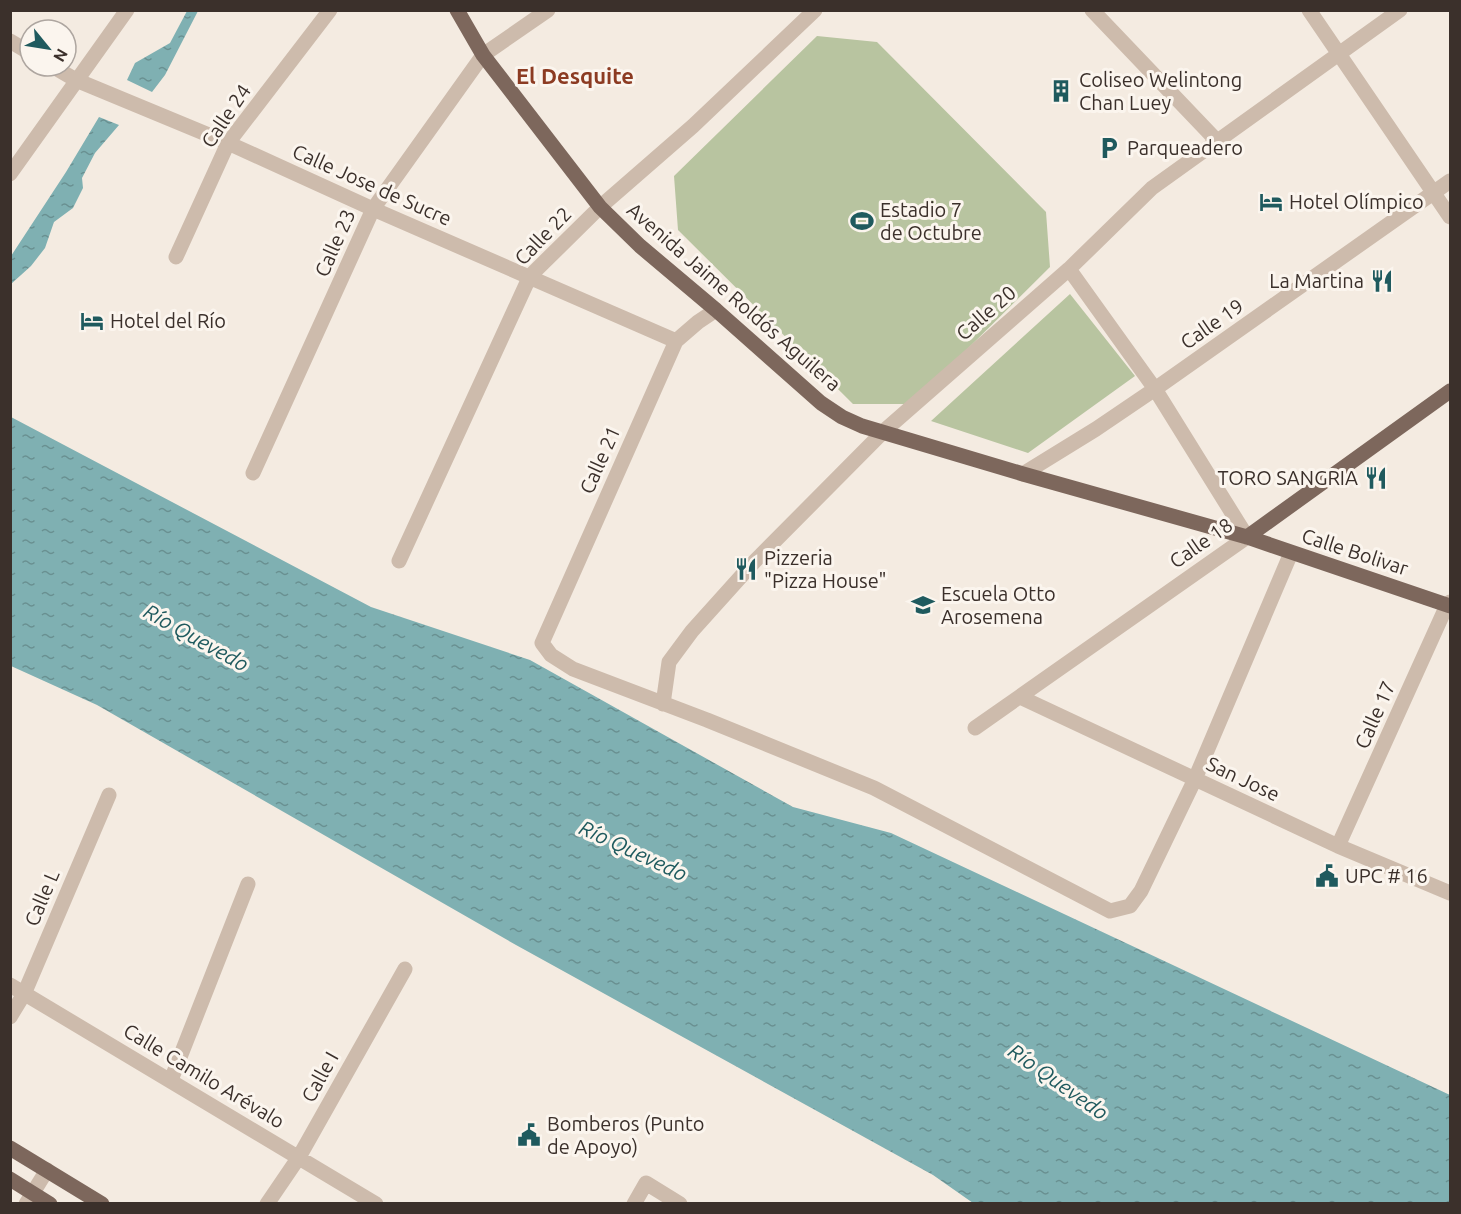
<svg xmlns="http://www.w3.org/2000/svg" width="1461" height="1214" font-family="Ubuntu,sans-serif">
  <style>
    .green { fill: #b8c4a0 }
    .water { fill: url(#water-ripples) }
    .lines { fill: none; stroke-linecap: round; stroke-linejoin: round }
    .minor { stroke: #cdbbac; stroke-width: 15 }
    .major { stroke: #7d675c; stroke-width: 15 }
    .labels { text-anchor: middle; stroke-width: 6; stroke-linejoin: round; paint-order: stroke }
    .poi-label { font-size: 20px; fill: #3b302b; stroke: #fbf5ee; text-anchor: start }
    .street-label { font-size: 20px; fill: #3b302b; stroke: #fbf5ee }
    .water-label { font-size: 21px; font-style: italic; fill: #1f5a5e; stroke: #fbf5ee }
    .quarter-label { font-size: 22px; font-weight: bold; fill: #8c3b22; stroke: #fbf5ee }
  </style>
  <defs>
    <pattern id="water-ripples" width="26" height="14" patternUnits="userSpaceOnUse" patternTransform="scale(1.5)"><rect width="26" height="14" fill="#7fb0b2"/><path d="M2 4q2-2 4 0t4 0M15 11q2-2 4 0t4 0" fill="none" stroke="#699091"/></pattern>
  </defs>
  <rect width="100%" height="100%" fill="#f4ebe1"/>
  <path class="green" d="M817,36L877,42L1046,212L1050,267L912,404H853L678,230L674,176Z
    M1070,294L1135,376L1028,453L931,421Z"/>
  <path class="water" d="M187,11H198L165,75L152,92L127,80L135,63L170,43Z
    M99,117L119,125L95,153L82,178L83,188L73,208L54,222L45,248L31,266L11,284V256L66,172Z
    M11,417L371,607L530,660L793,807L891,833L1450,1095V1203H973L933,1175L516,945L97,705L11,666Z"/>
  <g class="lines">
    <path class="minor" d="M1092,10L1217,141
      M1309,10L1450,217
      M10,41L30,53
      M52,66L76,80L228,143L373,209L676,341
      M10,174L127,10
      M176,257L228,143L330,10
      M716,310L698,322L676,341L542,643L551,655L573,669L707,720L874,788L1110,911L1130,906L1141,891L1195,779L1291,553
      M253,473L373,209L483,55L548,10
      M1023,474L1096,429L1155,389L1450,181
      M399,561L530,276L600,207L693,126L815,10
      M1020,697L1338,846L1450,893
      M663,704L669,662L692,631L754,562L884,431L1069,269L1152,188L1400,10
      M975,728L1247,537L1155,389L1069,269
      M1338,846L1447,605L1450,602
      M10,985L376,1204
      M10,1017L24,994L109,795
      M171,1080L248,884
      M26,1204L47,1170
      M267,1204L299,1157L405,969
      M634,1204L646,1183L680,1204"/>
    <path class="major" d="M457,10L483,55L600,207L640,246L716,310L821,403L842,417L862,426L1023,474L1247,537L1450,606
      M1247,537L1450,391
      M10,1148L102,1204
      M10,1179L50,1204"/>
  </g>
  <defs>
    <g id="building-bare" transform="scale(1.8)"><path d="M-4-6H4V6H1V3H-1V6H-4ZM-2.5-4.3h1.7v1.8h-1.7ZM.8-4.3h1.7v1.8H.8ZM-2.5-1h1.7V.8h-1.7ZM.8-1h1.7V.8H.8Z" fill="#1f5a5e" stroke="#fbf5ee" stroke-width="2.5" paint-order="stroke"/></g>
    <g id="parking-bare" transform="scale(1.8)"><path d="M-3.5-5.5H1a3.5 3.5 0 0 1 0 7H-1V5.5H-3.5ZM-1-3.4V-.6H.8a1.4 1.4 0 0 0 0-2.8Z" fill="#1f5a5e" stroke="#fbf5ee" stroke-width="2.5" paint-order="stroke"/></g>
    <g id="hotel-bare" transform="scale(1.8)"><path d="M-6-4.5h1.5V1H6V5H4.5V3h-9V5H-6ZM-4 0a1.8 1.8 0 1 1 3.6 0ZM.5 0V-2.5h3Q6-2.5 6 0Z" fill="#1f5a5e" stroke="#fbf5ee" stroke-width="2.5" paint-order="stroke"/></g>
    <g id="stadium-bare" transform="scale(1.8)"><path d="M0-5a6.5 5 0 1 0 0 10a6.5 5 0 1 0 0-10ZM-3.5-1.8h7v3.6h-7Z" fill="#1f5a5e" stroke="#fbf5ee" stroke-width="2.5" paint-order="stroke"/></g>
    <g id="restaurant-bare" transform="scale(1.8)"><path d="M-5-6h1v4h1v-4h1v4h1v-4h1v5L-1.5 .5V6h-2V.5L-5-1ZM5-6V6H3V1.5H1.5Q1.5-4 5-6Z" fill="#1f5a5e" stroke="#fbf5ee" stroke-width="2.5" paint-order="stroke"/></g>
    <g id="school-bare" transform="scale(1.8)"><path d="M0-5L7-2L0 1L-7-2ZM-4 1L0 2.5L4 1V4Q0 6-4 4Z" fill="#1f5a5e" stroke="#fbf5ee" stroke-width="2.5" paint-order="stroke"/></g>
    <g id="civic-bare" transform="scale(1.8)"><path d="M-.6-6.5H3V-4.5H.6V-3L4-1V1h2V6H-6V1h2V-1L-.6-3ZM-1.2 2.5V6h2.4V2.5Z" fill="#1f5a5e" stroke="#fbf5ee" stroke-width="2.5" paint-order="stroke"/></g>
  </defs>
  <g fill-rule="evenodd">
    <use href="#building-bare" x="1061" y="91"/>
    <use href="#parking-bare" x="1109" y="148"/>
    <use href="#hotel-bare" x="1271" y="202"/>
    <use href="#stadium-bare" x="862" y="221"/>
    <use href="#restaurant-bare" x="1382" y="281"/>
    <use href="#hotel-bare" x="92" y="321"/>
    <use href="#restaurant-bare" x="1376" y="478"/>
    <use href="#restaurant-bare" x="746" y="569"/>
    <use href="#school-bare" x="923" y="605"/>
    <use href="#civic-bare" x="1327" y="876"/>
    <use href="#civic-bare" x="529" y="1135"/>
  </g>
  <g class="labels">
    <g class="poi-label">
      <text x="1079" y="87">Coliseo Welintong<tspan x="1079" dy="23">Chan Luey</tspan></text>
      <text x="1127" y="155">Parqueadero</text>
      <text x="1289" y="209">Hotel Olímpico</text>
      <text x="880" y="217">Estadio 7<tspan x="880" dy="23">de Octubre</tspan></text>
      <text x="1364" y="288" text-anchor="end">La Martina</text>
      <text x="110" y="328">Hotel del Río</text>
      <text x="1358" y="485" text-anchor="end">TORO SANGRIA</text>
      <text x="764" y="565">Pizzeria<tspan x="764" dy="23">"Pizza House"</tspan></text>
      <text x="941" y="601">Escuela Otto<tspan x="941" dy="23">Arosemena</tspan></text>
      <text x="1345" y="883">UPC # 16</text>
      <text x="547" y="1131">Bomberos (Punto<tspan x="547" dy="23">de Apoyo)</tspan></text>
    </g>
    <g class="street-label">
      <text transform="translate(226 116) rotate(-56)" y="7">Calle 24</text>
      <text transform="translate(372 185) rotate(24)" y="7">Calle Jose de Sucre</text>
      <text transform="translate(543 236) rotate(-46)" y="7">Calle 22</text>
      <text transform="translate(335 243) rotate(-66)" y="7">Calle 23</text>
      <text transform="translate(734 297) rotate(41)" y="7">Avenida Jaime Roldós Aguilera</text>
      <text transform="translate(986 313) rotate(-41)" y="7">Calle 20</text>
      <text transform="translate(1212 324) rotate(-35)" y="7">Calle 19</text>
      <text transform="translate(600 460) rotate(-66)" y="7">Calle 21</text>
      <text transform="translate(1201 543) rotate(-35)" y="7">Calle 18</text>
      <text transform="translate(1355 552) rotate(18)" y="7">Calle Bolivar</text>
      <text transform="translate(1375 715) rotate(-66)" y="7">Calle 17</text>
      <text transform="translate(1243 779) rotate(25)" y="7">San Jose</text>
      <text transform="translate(42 898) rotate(-67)" y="7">Calle L</text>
      <text transform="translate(204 1076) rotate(31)" y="7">Calle Camilo Arévalo</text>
      <text transform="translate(320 1077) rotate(-61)" y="7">Calle I</text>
    </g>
    <g class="water-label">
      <text transform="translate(196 638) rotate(29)" y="7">Río Quevedo</text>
      <text transform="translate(633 851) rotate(25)" y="7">Río Quevedo</text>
      <text transform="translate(1058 1082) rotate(35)" y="7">Río Quevedo</text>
    </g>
    <g class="quarter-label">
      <text x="575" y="84">El Desquite</text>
    </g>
  </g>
  <rect width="1461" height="1214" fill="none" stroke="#3b302b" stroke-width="24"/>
  <g transform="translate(48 48) rotate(120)"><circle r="28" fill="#fbf5ee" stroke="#aea6a0" stroke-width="1.5"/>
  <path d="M0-4.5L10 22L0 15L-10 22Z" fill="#1f5a5e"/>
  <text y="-9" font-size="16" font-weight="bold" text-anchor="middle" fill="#3b302b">N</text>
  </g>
</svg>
